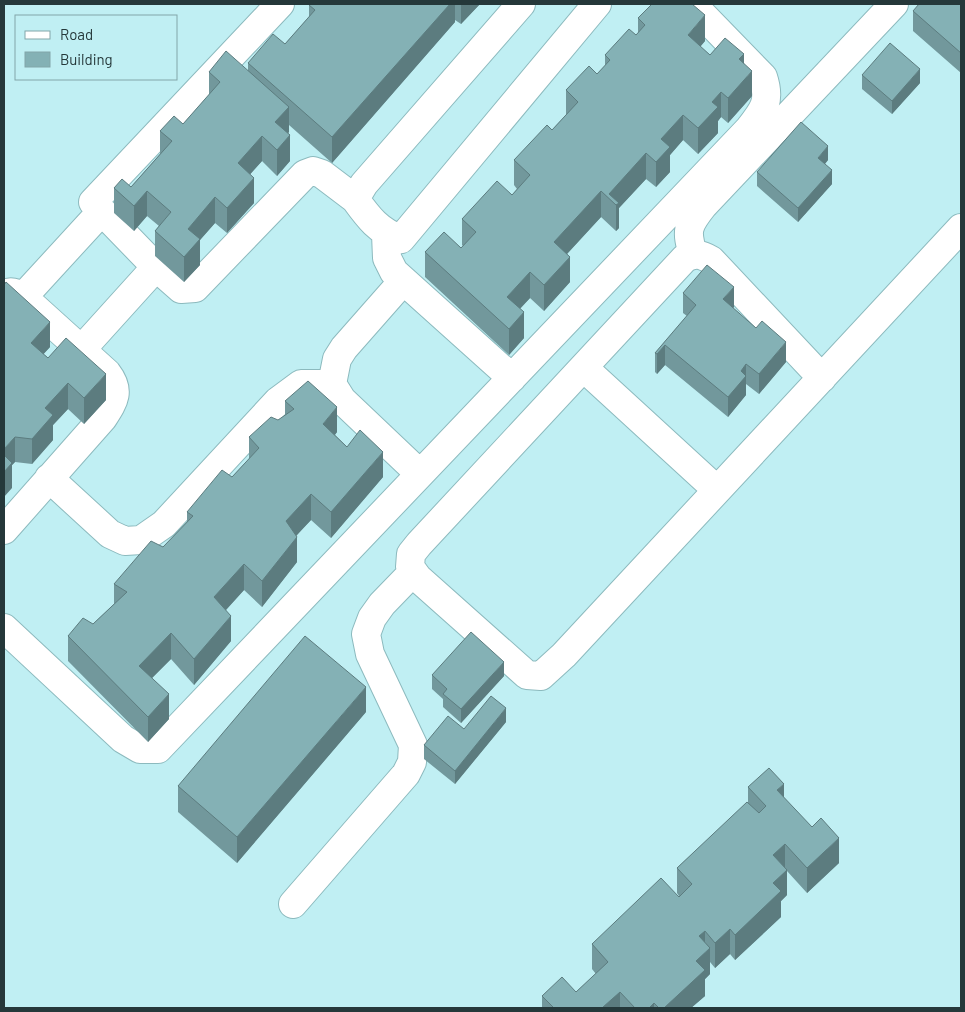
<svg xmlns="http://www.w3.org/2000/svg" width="965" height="1012" font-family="Barlow,sans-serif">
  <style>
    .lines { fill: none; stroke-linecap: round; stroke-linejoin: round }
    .minor-casing { stroke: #8cbabe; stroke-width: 30 }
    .minor { stroke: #fff; stroke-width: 28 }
    .wall { fill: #72989c }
    .shaded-wall { fill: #5c7c7f }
    .building { fill: #84b1b5; stroke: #5c7c7f }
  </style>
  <rect width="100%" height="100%" fill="#c0eff3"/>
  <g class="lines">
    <g class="minor-casing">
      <path id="minor" d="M280,4L93,202L156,267L181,289L195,288L305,174L313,171L322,174L355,199
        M521,4L364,184L355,199C368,217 379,232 401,239L597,4
        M386,234L387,258L394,272L512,378
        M693,254C686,231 687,226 703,206L894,4
        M403,281L344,348L337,359L332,384L342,400L420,474
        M4,295C10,290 17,293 23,297L107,373C121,391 114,401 103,418L4,530
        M23,297L101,212
        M81,350L156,267
        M584,368L717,490
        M822,378L711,260C701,254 696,253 685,258L419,544L411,554L410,567L418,578L527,675L541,676L564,655C696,512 829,370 961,228
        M49,478L110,534L125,541L141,540L164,524L278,401L301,384H332
        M4,628L123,739L140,749H158L749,129C764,110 771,101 763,77L692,4
        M293,904L406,774L412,762L413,745L370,654L366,634L372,618L382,604L413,572"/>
    </g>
    <use href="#minor" class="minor"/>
  </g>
  <path class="wall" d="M309,4H480L461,24L455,20V22L332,163L289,125V132L288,133L290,161L277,176L262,161L250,174L254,203L227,233L215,223L200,240V265L184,282L155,256V231L159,226L147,216L134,231L114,213V188L131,187L160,154V131L183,124L209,95V72L248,70V63L285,44L309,17Z
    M961,4V73L913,31V11Z
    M638,18L705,41L700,47L710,55L744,63L752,96L728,123L721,117L718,121V133L698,154L683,140L670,155V172L656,187L646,179L619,208V228L616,231L601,217L567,254L570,282L544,311L530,298L520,309L524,338L509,355L425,277V252L461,248L463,246L462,245V219L512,195L517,189L514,185V160L552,130L566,115V90L597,74L605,66V55L636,35L638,33Z
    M862,75L920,83L892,114L862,89Z
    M828,160L825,164L832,184L798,222L757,186V172Z
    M4,285L50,347L43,354L106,400L84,424L68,409L53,425V440L32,464L15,462L12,465V488Z
    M683,293L734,307L733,308L786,362L759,394L746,384V395L728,417L665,365L657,374L655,372V353L687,316L683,313Z
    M285,401L337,432L335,435L347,447L383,477L331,538L311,520L296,535L297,562L262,607L244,590L226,610L231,641L194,685L171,659L152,678L169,719L148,742L68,661V636L93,624L114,604V584L163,547L187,522V512L232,477L249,459V437L285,416Z
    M432,675L504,676L461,723L443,707V699L432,689Z
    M366,712L237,863L178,812V786Z
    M506,722L455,784L424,759V745L464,729Z
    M748,787L784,798L839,863L807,893L787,871V895L781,901V917L735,960L730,954L715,968L710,962V974L705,979V996L691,1008H542V996L576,992L596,974L592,969V944L679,896L677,893V868L748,803Z"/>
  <path class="shaded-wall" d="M450,4H455V22L332,163V137Z
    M461,4H480L461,24Z
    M705,15V41L688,61V35Z
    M744,54V79L739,59Z
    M920,69V83L892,114V101Z
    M752,71V96L728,123V98Z
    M721,92V117L718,121V133L698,154V128L712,102Z
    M289,107V132L275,147V122Z
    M683,115V140L670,155V172L656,187V162L661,139Z
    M290,135V161L277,176V150Z
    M262,136V161L238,188V163Z
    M828,146V160L818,172V158Z
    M646,153V179L619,208V228L616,231V205L609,194Z
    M832,170V184L798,222V208Z
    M254,178V203L227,233V208Z
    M147,191V216L134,231V206Z
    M601,191V217L554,268V242Z
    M215,197V223L200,240V265L184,282V257L188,229Z
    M570,257V282L544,311V285Z
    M530,272V298L507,322V297Z
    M734,287V307L723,319V299Z
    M524,312V338L509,355V329Z
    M50,322V347L31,368V343Z
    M786,342V362L759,394V374Z
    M665,345V365L657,374V354Z
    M746,364V395L728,417V397L741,371Z
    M106,374V400L84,424V398Z
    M68,383V409L53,425V440L32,464V439L45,408Z
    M337,407V432L323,449V424Z
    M15,437V462L12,465V488L4,497V449Z
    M383,452V477L331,538V512Z
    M311,494V520L286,547V521Z
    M297,537V562L262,607V581Z
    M244,564V590L214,623V597Z
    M231,616V641L194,685V659Z
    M171,633V659L139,691V666Z
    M504,662V676L461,723V709Z
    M366,687V712L237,863V837Z
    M169,694V719L148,742V717Z
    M506,708V722L455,784V771Z
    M784,784V809L777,790Z
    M839,838V863L807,893V868Z
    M785,844V869L773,855Z
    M787,870V895L781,901V917L735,960V935L773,883Z
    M730,929V954L715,968V943Z
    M705,931V953L710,948V974L705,979V996L691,1008H664L696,961L699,936Z
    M620,992V1008H603V1007Z
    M654,1003V1008H649Z"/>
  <path class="building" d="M309,4H450L332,137L248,63L273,34L285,44L315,10L309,5Z
    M652,4H692L705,15L688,35L710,55L725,38L744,54L739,59L752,71L728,98L721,92L712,102L718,107L698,128L683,115L661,139L670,147L656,162L646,153L609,194L619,203L616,205L601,191L554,242L570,257L544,285L530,272L507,297L524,312L509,329L425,252L444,232L461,248L476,232L462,219L497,181L512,195L530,175L514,160L547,125L552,130L578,102L566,90L589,66L597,74L610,60L605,55L629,29L636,35L645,25L638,18Z
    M919,4H961V53L913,11Z
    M890,43L920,69L892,101L862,75Z
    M226,51L289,107L275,122L290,135L277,150L262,136L238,163L254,178L227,208L215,197L188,229L200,239L184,257L155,231L171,212L147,191L134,206L114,188L122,179L131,187L172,141L160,131L174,116L183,124L220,82L209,72Z
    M801,122L828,146L818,158L832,170L798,208L757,172Z
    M707,265L734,287L723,299L756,328L762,321L786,342L759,374L746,364L741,371L746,376L728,397L665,345L657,354L655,353L696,305L683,293Z
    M6,282L50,322L31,343L48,358L66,338L106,374L84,398L68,383L45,408L53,415L32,439L15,437L4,449V285Z
    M308,381L337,407L323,424L347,447L360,430L383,452L331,512L311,494L286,521L297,537L262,581L244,564L214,597L231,616L194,659L171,633L139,666L169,694L148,717L68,636L83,618L93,624L127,592L114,584L151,541L163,547L193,516L187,512L222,470L232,477L259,448L249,437L271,417L278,420L294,409L285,401Z
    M4,455L12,463L4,472Z
    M471,632L504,662L461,709L443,694L447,689L432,675Z
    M305,636L366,687L237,837L178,786Z
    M491,696L506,708L455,771L424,745L448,716L464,729Z
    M769,768L784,784L777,790L812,827L821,818L839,838L807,868L785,844L773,855L787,870L773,883L781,891L735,935L730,929L715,943L705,931L699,936L710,948L696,961L705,970L664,1008H659L654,1003L649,1008H635L620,992L603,1007L604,1008H554L542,996L562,977L576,992L608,962L592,944L661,878L679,897L692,884L677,868L747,802L759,813L766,806L748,787Z"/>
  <rect width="965" height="1012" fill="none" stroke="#25383a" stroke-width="10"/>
  <rect x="15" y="15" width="162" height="65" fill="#c0eff3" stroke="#82a6a9"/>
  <rect x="25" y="31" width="25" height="8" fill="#ffffff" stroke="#82a6a9"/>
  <text x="60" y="40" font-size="15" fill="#25383a">Road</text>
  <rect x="25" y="52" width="25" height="15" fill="#84b1b5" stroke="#82a6a9"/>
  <text x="60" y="65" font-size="15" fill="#25383a">Building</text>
</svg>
